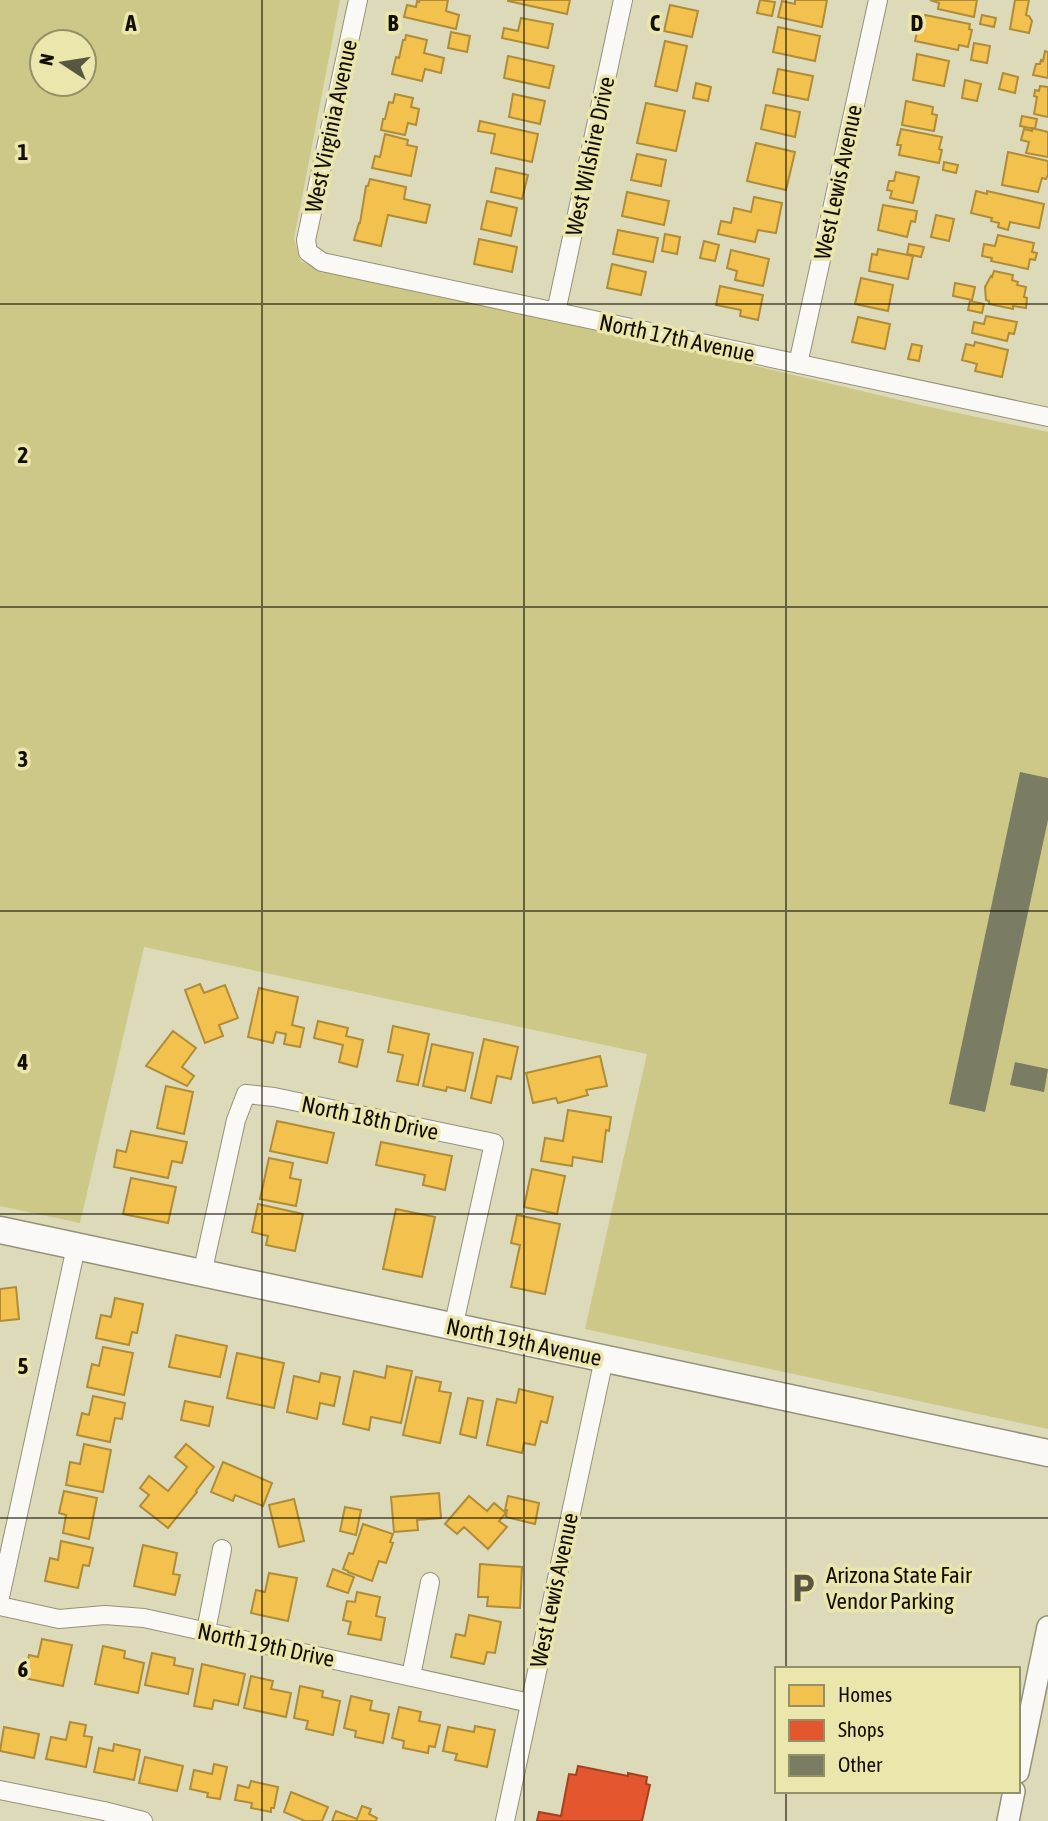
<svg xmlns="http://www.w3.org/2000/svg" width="1048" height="1821" font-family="'Asap Condensed',sans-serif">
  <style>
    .green { fill: #cdc788; fill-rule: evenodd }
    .homes { fill: #f2c14e; stroke: #af8c37; stroke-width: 2 }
    .shops { fill: #e4572e; stroke: #a54120; stroke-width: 2 }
    .building { fill: #7b7c64 }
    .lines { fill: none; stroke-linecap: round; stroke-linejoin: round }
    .minor-casing { stroke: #949179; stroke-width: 20 }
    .tertiary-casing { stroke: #949179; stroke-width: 24 }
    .primary-casing { stroke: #949179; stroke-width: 29 }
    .minor { stroke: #faf9f5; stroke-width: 18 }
    .tertiary { stroke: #faf9f5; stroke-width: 21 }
    .primary { stroke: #faf9f5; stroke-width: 26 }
    .grid { fill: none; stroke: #120f00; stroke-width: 2; stroke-opacity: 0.55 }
    .labels { text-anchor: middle; stroke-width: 7; stroke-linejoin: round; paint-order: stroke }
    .street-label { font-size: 23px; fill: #120f00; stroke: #ebe6ac }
    .poi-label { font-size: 23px; fill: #120f00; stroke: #ebe6ac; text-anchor: start }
    .grid-label { font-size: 23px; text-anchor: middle; font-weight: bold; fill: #120f00; stroke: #ebe6ac; stroke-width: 7; stroke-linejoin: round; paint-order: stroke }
  </style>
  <rect width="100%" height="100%" fill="#dddaba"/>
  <path class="green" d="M0,0H340L294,239L301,262L684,349L925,406L1048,432V1429L585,1329L647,1054L144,947L80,1223L0,1206ZM42,42H84V84H42Z"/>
  <path class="homes" d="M420,0H448L446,11L459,15L456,29L404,17L407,5L416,7L417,1L419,2Z
    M508,0H570L567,14L508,1Z
    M760,0L775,2L772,16L757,13Z
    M795,0H827L822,27L778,17L782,1L795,4Z
    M930,0H977L974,17L938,9L939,3Z
    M1015,0H1029L1026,15L1029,16L1032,21L1029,33L1010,29Z
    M670,5L698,11L692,37L664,31Z
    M925,15L970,24L969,29L972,30L968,47L959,45L958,50L915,41L919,23H923Z
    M982,15L996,18L994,27L980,24Z
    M521,18L553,24L548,48L502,38L504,28L518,31Z
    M778,27L820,36L815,61L773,52Z
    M451,32L470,36L467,52L448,48Z
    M406,35L427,40L424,53L444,58L441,73L425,69L422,81L392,74L396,57L399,58L403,40H405Z
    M665,41L687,46L677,91L655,86Z
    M974,43L990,46L987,63L971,60Z
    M1045,51L1048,52V78L1033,75L1036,64H1040L1041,60L1043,61Z
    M917,54L949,61L944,86L913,80Z
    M508,56L554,66L549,88L504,78Z
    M778,69L813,76L808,100L773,93Z
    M1003,73L1018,77L1015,93L999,89Z
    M965,80L981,84L977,101L962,98Z
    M696,83L711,87L708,101L693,98Z
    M1040,86L1048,87V117L1034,114L1037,97L1034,96L1035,90L1039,91Z
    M395,94L413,98L411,107L419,109L416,125L408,123L405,135L381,130L383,119H385L389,102L393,103Z
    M513,94L545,101L540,124L509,117Z
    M906,101L933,107L932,114L937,115L934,131L902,125Z
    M646,103L685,111L676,151L637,143Z
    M766,105L800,112L795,137L761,129Z
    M1022,116L1037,119L1035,129L1020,126Z
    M480,121L538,134L532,162L491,153L495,134L478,131Z
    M1032,128L1048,132V157L1026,153L1029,142L1021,140L1024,129L1032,131Z
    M901,129L942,137L939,149L942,150L939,163L899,155L901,145H897Z
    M385,134L408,140L407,145L417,147L411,176L372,168L375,156L380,157Z
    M756,143L795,152L786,190L747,181Z
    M1008,152L1048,161V175L1046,179L1042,178L1038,192L1002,185Z
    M637,154L666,160L661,186L631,180Z
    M944,162L958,165L956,173L943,170Z
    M496,168L528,175L522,199L491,192Z
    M896,172L919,177L913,203L890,198L892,191L887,190L889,181H894Z
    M370,179L406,187L404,199L430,205L426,223L388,215L381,246L354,240L359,223H360L366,186H368Z
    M976,191L987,194V191L1044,204L1039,228L1010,222L1008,230L998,227L999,223L991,221L992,218L971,213Z
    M627,192L669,201L664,225L622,216Z
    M754,197L782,203L776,233L758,230L755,242L718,234L721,221L731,223L734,208L751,212Z
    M487,201L517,208L511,236L481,229Z
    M883,205L917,211L915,222L911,221L907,237L878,230Z
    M936,215L954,219L949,241L931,237Z
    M618,230L658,238L653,262L613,254Z
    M665,234L680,237L677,254L662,251Z
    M998,235L1034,243L1032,252L1037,253L1035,260L1030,259L1028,269L991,261L992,258L982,256L984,244L995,246Z
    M479,239L517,247L512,272L474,264Z
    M704,241L719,245L715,261L700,258Z
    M909,244L924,247L921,257L907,254Z
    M878,249L913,256L908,279L869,271L872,254L877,255Z
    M731,250L769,259L763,286L735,280L737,271L727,268Z
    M612,264L646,272L641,295L607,288Z
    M994,271L1013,275L1012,280L1018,282L1017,285L1026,287L1024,297L1027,298L1026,308L1013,306V309L989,304V301L986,300L985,287L991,276L992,277Z
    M861,278L893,285L888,311L855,304Z
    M955,283L975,287L972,300L953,296Z
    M720,286L763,295L758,320L740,316L741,310L716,305Z
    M970,301L984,304L982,313L968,310Z
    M986,316L1017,322L1014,334L1009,333L1007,341L972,333L974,322L984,324Z
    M858,317L890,324L885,349L852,342Z
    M975,342L1008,350L1002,377L975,371L977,364L962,360L966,344L974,346Z
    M912,344L922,346L919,361L908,359Z
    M200,984L204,993L225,985L238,1018L219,1025L223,1036L205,1043L185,990Z
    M259,988L298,997L292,1025L304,1028L300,1047L284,1044L286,1034L276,1032L273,1043L248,1037Z
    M318,1021L348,1028L346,1036L363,1040L357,1067L339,1062L343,1045L314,1038Z
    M393,1026L429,1034L418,1085L397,1081L403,1055L388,1052Z
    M173,1031L196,1048L182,1067L194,1076L187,1086L146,1066Z
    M484,1039L518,1047L511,1079L497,1076L491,1103L471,1098Z
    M432,1044L473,1053L465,1091L447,1087L446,1091L423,1086Z
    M600,1056L607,1086L586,1090L588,1095L558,1103L556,1098L533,1103L526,1073Z
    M166,1086L193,1092L184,1134L157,1128Z
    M568,1110L611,1117L609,1131L606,1130L602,1162L573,1157L572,1166L541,1161L545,1138L563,1141Z
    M277,1121L334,1133L327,1163L270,1151Z
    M131,1131L187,1142L182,1163L172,1161L168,1178L114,1167L117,1150L126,1152Z
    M381,1142L452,1156L445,1190L423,1185L425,1175L376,1165Z
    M269,1158L293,1163L290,1178L301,1180L296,1206L260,1199Z
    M532,1169L565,1176L557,1214L524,1207Z
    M131,1178L176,1187L168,1223L123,1214Z
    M258,1204L303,1214L295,1251L266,1245L268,1236L252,1232Z
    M396,1209L435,1217L422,1277L383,1269Z
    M517,1215L560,1224L545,1294L511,1287L520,1245L511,1243Z
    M16,1287L19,1319L0,1321V1289Z
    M115,1298L143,1304L137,1333L132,1332L129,1345L96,1338L101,1315L111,1317Z
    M176,1335L227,1346L220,1377L169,1367Z
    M103,1347L133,1353L124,1395L87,1387L92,1364L99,1366Z
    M237,1353L284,1363L274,1408L227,1398Z
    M387,1366L412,1371L401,1423L371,1417L369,1430L343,1424L354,1371L385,1378Z
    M321,1373L340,1377L334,1406L320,1403L317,1419L287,1412L294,1376L319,1382Z
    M416,1377L441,1382L439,1391L451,1393L440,1443L403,1435Z
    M519,1389L553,1397L547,1423L541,1421L535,1445L524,1443L522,1453L487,1445L497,1399L516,1403Z
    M93,1396L125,1403L122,1419L115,1418L110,1442L77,1435L82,1413L89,1415Z
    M468,1398L483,1401L476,1438L460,1434Z
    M185,1401L213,1407L209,1426L181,1420Z
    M84,1444L111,1450L103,1492L66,1485L70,1462L80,1464Z
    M186,1444L214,1467L196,1491L197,1492L168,1528L140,1506L149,1495L140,1488L149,1476L168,1491L187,1467L175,1457Z
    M223,1462L272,1483L263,1506L235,1495L233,1501L211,1492Z
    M64,1491L97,1498L89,1539L63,1533L66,1515L59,1513Z
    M439,1493L441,1518L417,1520L418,1530L394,1532L391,1497Z
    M469,1496L487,1511L494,1503L506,1513L499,1521L507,1527L488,1549L464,1527L457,1534L445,1524Z
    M508,1496L539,1503L535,1524L506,1517L507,1510H505Z
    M294,1499L304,1541L279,1547L269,1505Z
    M345,1507L361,1510L356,1535L340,1531Z
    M363,1524L393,1534L390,1542L393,1543L386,1563L379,1561L372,1581L348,1572V1571L343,1569L349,1553L353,1554Z
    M61,1541L93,1548L89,1566L83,1565L78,1588L45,1581L50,1558L58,1560Z
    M143,1545L177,1553L173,1574L180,1575L175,1595L134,1586Z
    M480,1564L522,1567L520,1608L487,1606L488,1597H478Z
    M333,1569L354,1577L348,1593L327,1586Z
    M269,1573L297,1578L288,1621L251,1613L256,1590L265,1592Z
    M357,1592L380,1597L376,1616L385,1618L381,1640L348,1634L351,1622L343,1620L347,1601L355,1602Z
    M469,1615L501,1622L495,1653L487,1652L484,1664L451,1657L456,1634L465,1636Z
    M42,1639L72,1645L63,1686L24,1678L29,1655L38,1657Z
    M103,1646L125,1651L124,1658L144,1663L138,1693L95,1684Z
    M152,1653L175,1658L174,1665L193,1669L188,1694L145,1685Z
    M202,1664L245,1674L238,1705L214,1700L212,1709L194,1706Z
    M251,1676L273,1681L271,1689L291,1693L286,1717L244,1708Z
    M300,1686L323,1691L322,1697L340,1701L333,1735L306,1729L308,1721L294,1718Z
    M351,1696L372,1701L370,1710L389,1714L383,1743L355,1737L356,1731L344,1728Z
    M399,1707L421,1712L419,1721L440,1725L435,1747L429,1746L428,1753L403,1748L404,1741L392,1738Z
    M70,1722L86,1725L84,1736L92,1737L86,1767L46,1759L51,1737L66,1740Z
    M475,1726L495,1730L487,1767L455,1760L457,1754L443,1751L448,1727L474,1732Z
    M4,1727L39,1734L34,1758L0,1751Z
    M114,1744L140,1750L134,1780L94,1772L99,1748L113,1751Z
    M145,1757L183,1766L177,1791L139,1783Z
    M214,1764L227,1767L220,1799L207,1797L208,1793L190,1789L194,1770L212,1774Z
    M251,1781L278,1787L274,1808H271V1812L251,1808L252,1803L235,1800L238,1785L249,1788Z
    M291,1792L328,1807L322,1821H305L284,1812Z
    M362,1806L371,1809L369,1814L377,1818L376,1821H332L336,1811L357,1819Z"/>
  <path class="shops" d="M578,1766L628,1776V1773L647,1777L646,1784L650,1785L642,1821H537L539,1812L561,1816L569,1774L576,1775Z"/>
  <path class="building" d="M1020,772L1048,778V820L985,1112L949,1104Z
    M1015,1062L1048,1069L1044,1092L1010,1085Z"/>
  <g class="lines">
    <g class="minor-casing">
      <path id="minor" d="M358,0L306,240L308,252L322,262L1048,417
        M556,312L623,0
        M798,364L878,0
        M202,1274L236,1120L246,1094L274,1097L494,1143L453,1328
        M0,1597L76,1247
        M0,1606L59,1619L105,1615L144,1618L530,1703
        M206,1631L222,1549
        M411,1676L430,1582
        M0,1790L104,1811L143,1821
        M505,1821L604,1359"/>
    </g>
    <g class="tertiary-casing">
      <path id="tertiary" d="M1018,1772L1048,1627
        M1008,1821L1014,1791"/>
    </g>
    <g class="primary-casing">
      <path id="primary" d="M0,1230L1048,1453"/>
    </g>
    <use href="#minor" class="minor"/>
    <use href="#tertiary" class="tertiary"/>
    <use href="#primary" class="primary"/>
  </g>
  <path class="grid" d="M262,0V1821M524,0V1821M786,0V1669M0,304H1048M0,607H1048M0,911H1048M0,1214H1048M0,1518H1048M786,1791V1821"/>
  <defs>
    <g id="parking-bare" transform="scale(2.415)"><path d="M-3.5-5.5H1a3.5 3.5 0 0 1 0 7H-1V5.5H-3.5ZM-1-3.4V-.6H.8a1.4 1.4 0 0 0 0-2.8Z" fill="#595641" stroke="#ebe6ac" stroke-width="2.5" paint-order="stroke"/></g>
  </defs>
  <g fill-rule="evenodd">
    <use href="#parking-bare" x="803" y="1588"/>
  </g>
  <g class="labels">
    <g class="street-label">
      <text transform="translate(331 126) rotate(-78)" y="8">West Virginia Avenue</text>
      <text transform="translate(590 156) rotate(-78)" y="8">West Wilshire Drive</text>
      <text transform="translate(838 182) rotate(-78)" y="8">West Lewis Avenue</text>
      <text transform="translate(677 338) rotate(12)" y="8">North 17th Avenue</text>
      <text transform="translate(370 1118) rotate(12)" y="8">North 18th Drive</text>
      <text transform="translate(524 1342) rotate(12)" y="8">North 19th Avenue</text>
      <text transform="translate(554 1590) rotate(-78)" y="8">West Lewis Avenue</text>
      <text transform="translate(266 1645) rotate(12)" y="8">North 19th Drive</text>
    </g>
    <g class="poi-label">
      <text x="826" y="1583">Arizona State Fair<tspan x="826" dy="26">Vendor Parking</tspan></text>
    </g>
  </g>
  <g class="grid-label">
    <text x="131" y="31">A</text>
    <text x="393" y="31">B</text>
    <text x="655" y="31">C</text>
    <text x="917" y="31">D</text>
    <text x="23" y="160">1</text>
    <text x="23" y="463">2</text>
    <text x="23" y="767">3</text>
    <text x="23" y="1070">4</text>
    <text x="23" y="1374">5</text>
    <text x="23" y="1677">6</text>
  </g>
  <rect x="775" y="1667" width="245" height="126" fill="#ebe6ac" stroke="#949067" stroke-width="2"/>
  <rect x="789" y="1685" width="35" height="21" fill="#f2c14e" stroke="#949067" stroke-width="2"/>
  <text x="838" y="1702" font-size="21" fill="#120f00">Homes</text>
  <rect x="789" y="1720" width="35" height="21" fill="#e4572e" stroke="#949067" stroke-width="2"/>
  <text x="838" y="1737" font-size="21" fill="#120f00">Shops</text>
  <rect x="789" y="1755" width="35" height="21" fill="#7b7c64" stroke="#949067" stroke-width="2"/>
  <text x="838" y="1772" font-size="21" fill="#120f00">Other</text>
  <g transform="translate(63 63) rotate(282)"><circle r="33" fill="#ebe6ac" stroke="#949067" stroke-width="2"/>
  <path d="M0-5L12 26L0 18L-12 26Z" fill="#595641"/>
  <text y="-10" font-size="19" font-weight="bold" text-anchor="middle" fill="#120f00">N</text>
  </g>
</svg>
